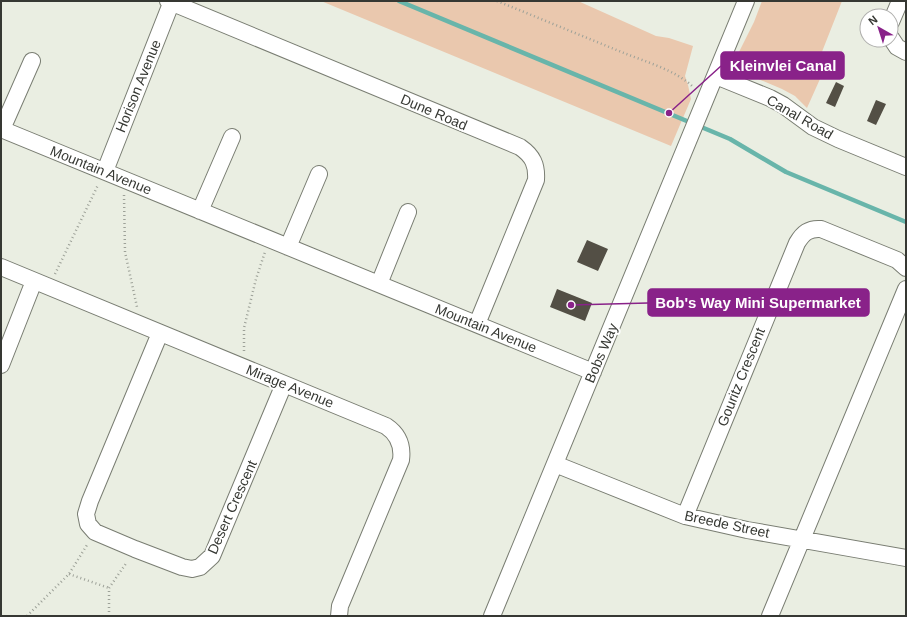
<svg xmlns="http://www.w3.org/2000/svg" width="907" height="617" font-family="Helvetica,sans-serif">
  <style>
    .green { fill: #eac8ae }
    .lines { fill: none; stroke-linecap: round; stroke-linejoin: round }
    .stream { stroke: #68b5aa; stroke-width: 4.5 }
    .building { fill: #534f45 }
    .minor-casing { stroke: #797d72; stroke-width: 18 }
    .path { stroke: #9da198; stroke-width: 2.5; stroke-dasharray: 1 3; stroke-linecap: butt }
    .minor { stroke: #fff; stroke-width: 16 }
    .labels { text-anchor: middle; stroke-width: 4; stroke-linejoin: round; paint-order: stroke }
    .street-label { font-size: 14px; fill: #363833; stroke: #fff }
    .leader { fill: none; stroke: #892289; stroke-width: 1.5 }
    .callout-dot { fill: #892289; stroke: #fff; stroke-width: 1.5 }
    .callout { fill: #892289; stroke: #892289; stroke-width: 1.5 }
    .callout-label { font-size: 15px; text-anchor: middle; font-weight: bold; fill: #fff }
  </style>
  <rect width="100%" height="100%" fill="#eaeee2"/>
  <path class="green" d="M321,1H578L656,36L669,38L693,46L685,76L688,85L691,99L671,146Z
    M762,1H842L816,67L824,70L807,108L795,96L782,89L744,73L738,64V54L754,22Z"/>
  <g class="lines">
    <path class="stream" d="M399,1L730,139L786,172L906,222"/>
  </g>
  <path class="building" d="M836,82L844,86L835,107L826,103Z
    M876,100L886,104L876,125L867,121Z
    M587,240L608,249L598,271L577,262Z
    M557,289L592,303L585,321L550,307Z"/>
  <g class="lines">
    <g class="minor-casing">
      <path id="minor" d="M168,1L520,147C533,156 537,165 536,180L477,324
        M891,22L900,1
        M891,38L897,47L906,52
        M716,76L770,98L783,105L813,127L838,139L906,167
        M1,129L593,372
        M2,129L32,61
        M105,171L172,1
        M200,211L232,137
        M288,247L319,174
        M1,267L386,426C398,434 403,445 401,460L340,606L339,616
        M379,284L408,212
        M160,333L90,501L86,514L88,524L95,532L135,549L182,567L192,569L200,567L212,556L284,384
        M1,365L34,281
        M555,464L685,516L747,530L906,558
        M685,516L797,243C803,233 809,228 821,229L897,260L906,268
        M492,616L746,1
        M770,616L906,289"/>
    </g>
    <path class="path" d="M497,1C539,18 582,36 624,53C646,62 675,70 692,86
      M124,195L125,252L137,307
      M55,274L98,185
      M244,351V328L256,279L265,252
      M69,574L109,588
      M27,616L69,574L87,545
      M109,616V588L127,562"/>
    <use href="#minor" class="minor"/>
  </g>
  <g class="labels">
    <g class="street-label">
      <text transform="translate(138 86) rotate(-68)" y="5">Horison Avenue</text>
      <text transform="translate(434 112) rotate(23)" y="5">Dune Road</text>
      <text transform="translate(800 117) rotate(30)" y="5">Canal Road</text>
      <text transform="translate(101 170) rotate(22)" y="5">Mountain Avenue</text>
      <text transform="translate(486 328) rotate(22)" y="5">Mountain Avenue</text>
      <text transform="translate(601 353) rotate(-67)" y="5">Bobs Way</text>
      <text transform="translate(741 377) rotate(-68)" y="5">Gouritz Crescent</text>
      <text transform="translate(290 386) rotate(22)" y="5">Mirage Avenue</text>
      <text transform="translate(232 507) rotate(-66)" y="5">Desert Crescent</text>
      <text transform="translate(727 524) rotate(12)" y="5">Breede Street</text>
    </g>
  </g>
  <path class="leader" d="M669 113L721 66M571 305L648 303"/>
  <g class="callout-dot">
    <circle cx="669" cy="113" r="4"/>
    <circle cx="571" cy="305" r="4"/>
  </g>
  <g class="callout">
    <rect x="721" y="52" width="123" height="27" rx="4"/>
    <rect x="648" y="289" width="221" height="27" rx="4"/>
  </g>
  <g class="callout-label">
    <text x="783" y="71">Kleinvlei Canal</text>
    <text x="758" y="308">Bob's Way Mini Supermarket</text>
  </g>
  <rect width="907" height="617" fill="none" stroke="#363833" stroke-width="4"/>
  <g transform="translate(879 28) rotate(321)"><circle r="19" fill="#ffffff" stroke="#afafad"/>
  <path d="M0-3L7 15L0 10L-7 15Z" fill="#892289"/>
  <text y="-6" font-size="11" font-weight="bold" text-anchor="middle" fill="#363833">N</text>
  </g>
</svg>
